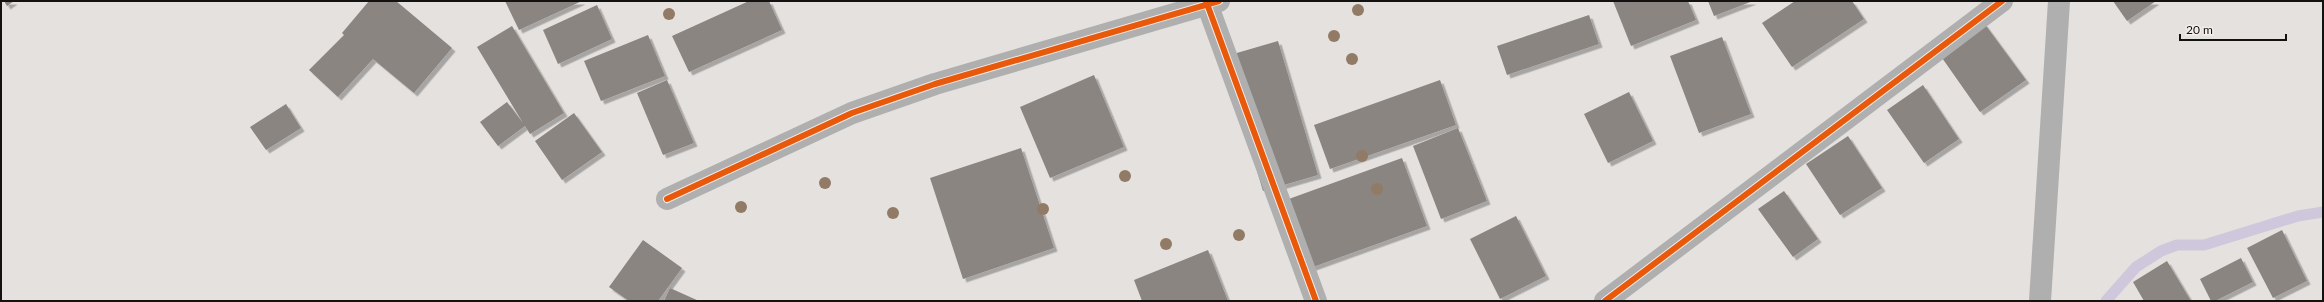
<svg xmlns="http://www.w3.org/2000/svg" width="2324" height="302" font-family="Lato,sans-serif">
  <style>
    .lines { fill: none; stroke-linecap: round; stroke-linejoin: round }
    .stream { stroke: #cfc8dd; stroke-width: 11 }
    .building { fill: #8a8580; filter: url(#shadow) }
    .minor { stroke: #afafaf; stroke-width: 22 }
    .cycleway-casing { stroke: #f4ede9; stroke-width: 8 }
    .cycleway { stroke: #e8590c; stroke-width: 6 }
    .tree { fill: #927b66 }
  </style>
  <defs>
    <filter id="shadow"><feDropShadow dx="3.5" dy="3.5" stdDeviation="0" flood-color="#0004"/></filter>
  </defs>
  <rect width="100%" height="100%" fill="#e4e1de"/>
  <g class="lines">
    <path class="stream" d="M2106,301L2136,267L2161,251L2177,245H2204L2298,216L2323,212"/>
  </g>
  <path class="building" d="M4,1H14L7,6Z
    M369,1H396L452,48L414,93L373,59L338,97L309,70L344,35L342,33Z
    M505,1H582L519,30Z
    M749,1H769L782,30L689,72L672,36Z
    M1613,1H1688L1696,20L1631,46Z
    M1708,1H1753L1714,16Z
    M1795,1H1852L1864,19L1792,67L1762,23Z
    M2113,1H2156L2127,21Z
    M597,5L612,39L558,64L543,30Z
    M1589,15L1599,44L1507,75L1497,46Z
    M1984,23L2026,80L1980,112L1940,55Z
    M512,26L564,113L530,134L525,126L498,146L480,122L507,102L523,123L477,47Z
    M648,35L665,76L601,101L584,61Z
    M1722,37L1751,114L1699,133L1670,56Z
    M1278,41L1318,175L1263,191L1223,57Z
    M1094,75L1124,147L1050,178L1020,107Z
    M667,80L694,143L663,155L637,93Z
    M1440,80L1456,125L1330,169L1314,125Z
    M1923,85L1959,139L1924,163L1887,110Z
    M1629,92L1653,141L1608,163L1584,114Z
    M286,104L301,128L266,150L250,127Z
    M574,113L602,152L562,180L535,141Z
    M1458,128L1487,201L1441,219L1413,146Z
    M1848,136L1882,188L1840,215L1806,164Z
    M1021,148L1054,248L963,279L930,178Z
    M1402,158L1427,226L1299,272L1275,204Z
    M1784,191L1818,239L1793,257L1758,209Z
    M1516,216L1546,276L1500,299L1470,239Z
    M2282,230L2307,281L2273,298L2247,248Z
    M643,240L682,268L658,301H629L609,287Z
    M1208,250L1228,301H1142L1134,280Z
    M2241,258L2253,282L2215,301H2211L2200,279Z
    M2167,261L2191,301H2144L2133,282Z
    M670,288L699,301H664Z"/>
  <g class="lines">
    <path class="minor" d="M1206,1L1316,301
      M667,199L852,113L935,84L1219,1
      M1605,301L2002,1
      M2040,301L2059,1"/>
    <g class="cycleway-casing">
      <path id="cycleway" d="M1206,1L1316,301
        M667,199L852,113L935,84L1219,1
        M1605,301L2002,1"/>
    </g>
    <use href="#cycleway" class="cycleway"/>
  </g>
  <g class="tree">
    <circle cx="1358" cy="10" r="6"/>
    <circle cx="669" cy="14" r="6"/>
    <circle cx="1334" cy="36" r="6"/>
    <circle cx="1352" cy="59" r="6"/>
    <circle cx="1362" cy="156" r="6"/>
    <circle cx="1125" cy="176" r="6"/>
    <circle cx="825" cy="183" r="6"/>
    <circle cx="1377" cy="189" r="6"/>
    <circle cx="741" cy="207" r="6"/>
    <circle cx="1043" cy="209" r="6"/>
    <circle cx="893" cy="213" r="6"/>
    <circle cx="1239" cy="235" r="6"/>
    <circle cx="1166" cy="244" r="6"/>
  </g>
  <rect width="2324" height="302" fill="none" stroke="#141210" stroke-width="4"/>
  <path d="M2180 34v6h106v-6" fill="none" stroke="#141210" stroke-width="2"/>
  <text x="2186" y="34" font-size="12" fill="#141210" stroke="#f4ede9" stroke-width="3" paint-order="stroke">20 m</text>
</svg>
